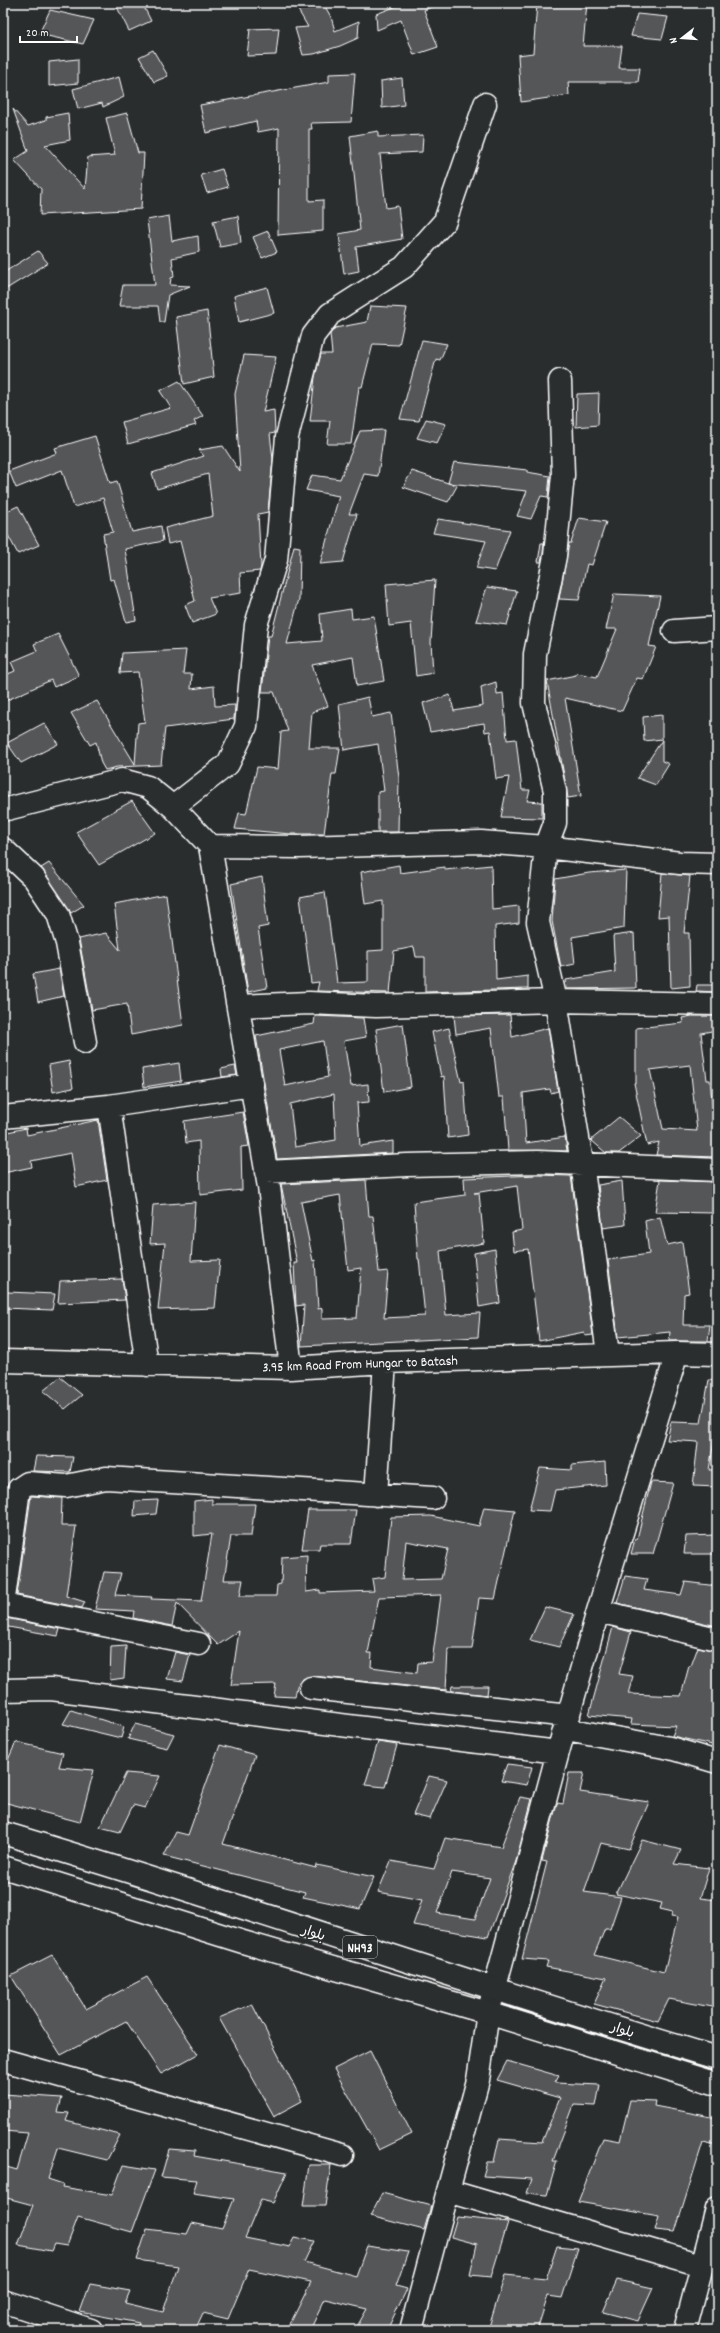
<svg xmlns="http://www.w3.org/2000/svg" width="720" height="2333" font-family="Dekko,'Playpen Sans Arabic',sans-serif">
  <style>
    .building { fill: #555758; stroke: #fff; fill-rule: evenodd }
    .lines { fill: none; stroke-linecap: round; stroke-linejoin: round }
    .minor-casing { stroke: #fff; stroke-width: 25 }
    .major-casing { stroke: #fff; stroke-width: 25 }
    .minor { stroke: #2a2d2e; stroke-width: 22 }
    .major { stroke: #2a2d2e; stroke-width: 22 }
    .labels { text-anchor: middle; stroke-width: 3.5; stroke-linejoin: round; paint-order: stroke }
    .shield { fill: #2a2d2e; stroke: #bfc0c0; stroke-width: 1 }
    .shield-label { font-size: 13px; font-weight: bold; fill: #fff }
    .street-label { font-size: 14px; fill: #fff; stroke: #2a2d2e }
  </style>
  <rect width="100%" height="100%" fill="#2a2d2e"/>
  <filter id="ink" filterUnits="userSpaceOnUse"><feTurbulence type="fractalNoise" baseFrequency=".025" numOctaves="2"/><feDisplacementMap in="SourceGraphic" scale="8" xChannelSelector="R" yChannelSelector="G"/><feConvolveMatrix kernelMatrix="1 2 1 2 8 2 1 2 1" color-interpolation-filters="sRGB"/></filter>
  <g filter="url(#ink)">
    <path class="building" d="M115,3H142L151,21L129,31Z
      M294,3H323L331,17L335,31L359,21L358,38L340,46L314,54L303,55L295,28L308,27Z
      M405,3H436L437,5L424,10L438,47L414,55L401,20L377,30L376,14Z
      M587,3L583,46H622L619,68H640L638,82H568L569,95L521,102L518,55L533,53L537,4Z
      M50,10L94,20L83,44L39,34Z
      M637,14L668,17L662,39L631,36Z
      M279,28L276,55L247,56L250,29Z
      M153,50L168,76L154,82L139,57Z
      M78,59V83L49,86V62Z
      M355,73L351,122L311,123L312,129H309V201L323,200V231L278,235L279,128L258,132L256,121L206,133L200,105L329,82V74Z
      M119,77L124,97L103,107L102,103L78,109L73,89Z
      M402,78L404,105L382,108L381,81Z
      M13,109L28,126L46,120V117L68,113L70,140L45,145L85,189L88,157L115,155L106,118L127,113L138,153H144L141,209L40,215L41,189L14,160L28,151Z
      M378,131V137L423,135L422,152L380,154L386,208L398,206L402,239L356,247L359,271L344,274L339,234L360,230L350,136Z
      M222,169L228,187L207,193L201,175Z
      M169,216L172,241L198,236L199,252L172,258L174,277L171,278L170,285L190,286L168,295L164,322H160L158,306H119L123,285H155L147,220Z
      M238,216L241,243L220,247L213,221Z
      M268,231L277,252L262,258L253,237Z
      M38,251L48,263L3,291V273Z
      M267,287L274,313L239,322L234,296Z
      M370,306L407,308L399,345L373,344L362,387H359L351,444H327L330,421H310L315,377L321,354H332L330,334L335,328L367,322Z
      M207,311L214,377L184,384L176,317Z
      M422,340L447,344L440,360L436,359L419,421L400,419Z
      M244,355L276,357L263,412L274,410L275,433L270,434L273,459L268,512L258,514L261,566L260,571L240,573L241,593L209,598L216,614L192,623L185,605L195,601L180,541L168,544L165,528L213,516L208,474L157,489L152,473L204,456L199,450L223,446L240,472L235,394Z
      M179,381L203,416L194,421L196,425L128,444L122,422L171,408L160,391Z
      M599,393L598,425L576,427L577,394Z
      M426,419L446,424L437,443L417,438Z
      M384,430L378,476L364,474L349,514H357L343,562L320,564L339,496L306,490L312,475L340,479L360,431Z
      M95,436L110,483L117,481L132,532L161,526L163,541L125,549L136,620L126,622L114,579L110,580L103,534L113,532L103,498L74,507L62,470L16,488L9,471L57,453L55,448Z
      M454,462L527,470V472L550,476L548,497L541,496L531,519L517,516L527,491L448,483Z
      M412,471L457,486L448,502L403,487Z
      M18,506L39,545L18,554L3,526V513Z
      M579,518L606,522L592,565L587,564L579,600L559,599L569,543H571Z
      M438,519L510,530L495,571L476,568L486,541L433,533Z
      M541,543H544L543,554L541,562H538Z
      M294,546L300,547L299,599L287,644L322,641L320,614L351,609L352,619L374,616L384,681L357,686L353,657L312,665L328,706L312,712L309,748H340L336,774H332L324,834H291L235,829L239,813L246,814L257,767L278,769L281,732L288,731L274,692H262L268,636H271Z
      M435,580L431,642L433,673L416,676L411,623L389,626L386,584Z
      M487,587L517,591L507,625L476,621Z
      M614,594L660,596L649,646L656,647L643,679L637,678L622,711L565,698L581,796L568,798L547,681L576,675L577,673L597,677L617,629H606Z
      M58,634L79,676L54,687L51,680L3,702V676L15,671L11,662L37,651L34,644Z
      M186,650L183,674H192L191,689L214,686L215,706L235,705L234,719L165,728L161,765L117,767L105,770L101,763L96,742L90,745L71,713L97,701L135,764L138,723L145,722L138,672L120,673L122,653Z
      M496,682L497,694L503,693L507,740L516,739L522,790H530L527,801L542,802V818L501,817L509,777L496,779L490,731L485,732L484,723L430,732L423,703L450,695L454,711L483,706L481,687Z
      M368,697L372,717L391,713L399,778L398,832H378V792L384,791L378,744L344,750L339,704Z
      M662,715V739L644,741L643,717Z
      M44,723L58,744L21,763L7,743Z
      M662,740V761L669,764L656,785L637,778Z
      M132,801L155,833L99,865L76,832Z
      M49,863L84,905L71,913L41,868Z
      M399,865L400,873L445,867V870L491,865L492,909L519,906V923L495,926L496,980L528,976V989L425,992V957H416L414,947L394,951L390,993L317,991L319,982L311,983L300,897L325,892L337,983L368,982V951L383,950V901L365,904L361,872Z
      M626,870L624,928L572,937L575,964L561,967L552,921L555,879L589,873Z
      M662,873L690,876L684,933H689L690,986L671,988L669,916L658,917Z
      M262,877L268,926L258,928L267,988L248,992L231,884Z
      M166,894L183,1025L131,1035L127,1004L92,1010L79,939L106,933L120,950L114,904Z
      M634,933L636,988L567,989L566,980L615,972L613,936Z
      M59,969L64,996L38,1002L33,974Z
      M697,985H717V992L696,991Z
      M510,1015L512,1037L548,1028L558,1091L551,1093L550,1089L523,1093L526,1143L565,1137L567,1151L508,1150L504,1097H499L491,1028L456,1034L454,1016Z
      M315,1016L363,1018L366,1037L344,1041L351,1086L368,1084L369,1102L357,1103L360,1146L393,1141V1153L277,1159L256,1036L314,1024ZM323,1041L328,1077L285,1086L279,1050ZM334,1094L336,1140L295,1147L290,1104Z
      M692,1016H717V1030L701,1033L707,1080H710L717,1157L656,1155L659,1142L647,1145L634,1083H636V1028L683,1023L682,1018ZM690,1065L697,1131L663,1129L650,1070Z
      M403,1024L411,1087L384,1092L376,1029Z
      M449,1028L461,1082L464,1081L468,1135L448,1138L444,1076L441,1077L432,1032Z
      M69,1061L73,1088L53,1092L49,1065Z
      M179,1063L181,1081L144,1087L142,1069Z
      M235,1066L237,1075L222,1077L221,1069Z
      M243,1112L249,1146L241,1147L242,1190L200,1195L199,1141L186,1143L184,1121Z
      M619,1117L641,1136L619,1153H606L591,1140Z
      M98,1120L107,1180L76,1187L71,1153L31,1161L32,1167L3,1173V1133L26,1128L27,1135Z
      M538,1175L571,1176L593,1335L585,1336L584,1332L539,1341L528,1249L514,1251L512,1232L522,1230L517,1186L474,1193H479L484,1243L440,1251L446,1315L480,1313L478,1337L301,1346L304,1305L296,1306L294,1263H297L281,1184L366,1180L369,1216H373L379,1272L388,1271L384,1318L425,1316L419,1259H418L414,1202L465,1195L464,1178ZM340,1195L348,1270L361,1268L357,1318L322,1319V1308L318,1309L315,1260L313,1261L301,1202Z
      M660,1180L717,1182V1213L655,1212Z
      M622,1181L625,1225L603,1228L598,1185Z
      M195,1202L191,1261L220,1260L215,1308L158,1310L165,1243L150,1244L153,1205Z
      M660,1217L667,1245L682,1242L689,1293L684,1294L683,1325H710L708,1341H669L670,1332L618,1337L608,1260L649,1254L645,1221Z
      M495,1249L500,1303L479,1307L474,1253Z
      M122,1279L125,1300L58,1303L60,1281Z
      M7,1292L55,1294L52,1310L4,1308Z
      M60,1377L82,1395L65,1409L43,1391Z
      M709,1380L717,1381V1423L709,1470H717V1487L693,1486L698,1442L667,1440L671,1422L701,1423Z
      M36,1456L73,1457L70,1472L33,1471Z
      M605,1462L606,1485L555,1490L550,1511L529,1510L540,1468L572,1470V1465Z
      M651,1482L673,1483L653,1554H631L635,1539H637Z
      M3,1485H7L3,1514Z
      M31,1496L62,1498L61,1526H76L66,1596L85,1602L82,1608L17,1595Z
      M212,1499V1504H255L251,1536H231L224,1580H243L240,1596H276L277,1585L281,1584L282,1557L307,1555L306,1592L320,1590V1593L374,1591L372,1579L385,1577L391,1517L431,1516L479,1526L484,1507L515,1510L495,1599L479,1598L472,1649H448L446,1690L312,1676L301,1680L297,1686L295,1697L274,1696L276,1684L231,1685L239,1631L218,1645L177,1603L172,1626L133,1618L134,1611L95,1609L104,1572L121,1573L115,1595L152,1597L151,1599L201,1601L212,1534L194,1536V1501ZM406,1541L448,1549L441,1579L402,1580ZM441,1595L432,1662L418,1663L417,1673L371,1667L372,1653H368L379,1597Z
      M158,1500L156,1514L134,1516L135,1501Z
      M308,1510H356L351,1544H320L319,1549H302Z
      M717,1535V1554H684L686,1536Z
      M625,1576L647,1579L644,1590L681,1595L685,1582L717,1586V1626L617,1603Z
      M545,1607L574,1614L559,1647L530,1640Z
      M6,1618L60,1629L58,1636L3,1626Z
      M613,1627L631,1632L619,1674L633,1676L628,1694L681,1696L689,1666H691L698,1647L717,1651V1746L672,1736L676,1726L631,1724L632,1719L589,1715Z
      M126,1646L124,1678L110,1680L111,1647Z
      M175,1652L190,1655L183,1681L167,1679Z
      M452,1686H488L487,1695L451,1691Z
      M71,1710L124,1727L121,1738L63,1724Z
      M135,1724L174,1734L167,1748L128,1739Z
      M16,1742L63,1753L59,1767L94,1770L80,1822L3,1802V1771Z
      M378,1742L397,1745L385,1787L365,1785Z
      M220,1745L255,1755L223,1844L316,1868L317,1865L374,1877L360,1909L303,1897L305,1892L164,1856L176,1832L188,1835Z
      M507,1764L532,1767L527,1785L501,1781Z
      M126,1773L160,1776L145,1808L133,1805L120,1832L100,1827Z
      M569,1773H584L580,1792L649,1802L629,1849L601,1843L584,1892L621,1897L610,1929H605L594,1955L664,1972L678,1917L671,1916L673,1912L660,1909L662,1903L616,1894L642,1840L681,1850L674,1864L709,1868L700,1898L717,1900V2008L669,1999L658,2021L594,2004L606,1978L546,1967L548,1961L522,1959L547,1862L542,1861L557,1803L563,1804Z
      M429,1776L447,1780L430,1819L413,1815Z
      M520,1797L532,1799L516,1861L488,1937L413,1925L422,1900L378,1892L391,1861L434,1869L445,1838L501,1847ZM452,1872L490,1878L475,1919L437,1913Z
      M52,1955L86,2009L147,1977L198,2054L161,2074L126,2021L61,2055L11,1976Z
      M252,2004L302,2101L274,2116L219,2018Z
      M370,2051L412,2134L379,2150L334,2069Z
      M507,2061L559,2076L555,2083L600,2085L596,2106L574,2105L553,2161H557L547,2195L527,2193L532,2179L483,2176L487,2162H494L499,2139L542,2142L560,2098L497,2080Z
      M3,2094L62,2098L58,2112L69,2113L66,2121L120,2135L107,2160L58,2148L48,2179L63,2184L62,2187L112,2195L123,2165L155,2170L132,2232L78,2217L67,2246L54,2244L51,2251L18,2245L33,2205L3,2197V2166L17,2170L28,2133L3,2131Z
      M630,2100L655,2101L654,2106L717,2118V2145L703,2142L675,2232L655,2230L659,2216L578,2202L603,2138L620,2141Z
      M169,2149L195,2151L194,2156L287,2172L273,2203L261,2200L245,2238L290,2247L294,2237L314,2241L304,2262L356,2276L367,2246L408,2252L396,2286L407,2289L387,2330H355L367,2309L325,2299L310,2330H287L311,2282L249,2269L228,2319L203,2313L195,2330H135L139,2323L80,2312L90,2284L130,2291L125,2303L163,2312L178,2266L137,2260L147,2229L187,2234L192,2223L222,2229L234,2199L193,2193L197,2180L161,2177Z
      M309,2165H331L325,2206H303Z
      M382,2193L431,2206L424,2230L370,2216Z
      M457,2217L508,2222L491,2277L470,2275L477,2244L451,2237Z
      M557,2246L578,2248L562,2298L548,2296L537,2330H488L505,2275L546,2279Z
      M617,2280L653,2288L638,2321L603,2312Z"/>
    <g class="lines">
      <g class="minor-casing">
        <path id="minor" d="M560,381L563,475L555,556L535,654L534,703L555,791V823L546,847L538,922L556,1001L582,1163L608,1354
          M674,631L717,628
          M173,807L228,764L246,726L256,625L276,560L287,437L313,336L330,314L404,267L445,221L485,104
          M3,810L122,780L148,787L173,807L210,846L299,847L481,842L546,847
          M210,846L269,1187L291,1368
          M554,848L680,863L717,864
          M3,849L34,878L58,914L67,943L85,1042
          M239,1006L309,1003L376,1006L556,1001L717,1004
          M109,1106L147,1365
          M3,1117L109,1106L252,1085
          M266,1172L407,1165L538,1162L717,1170
          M677,1353L598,1611L558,1752L488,2013L478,2080L448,2191L701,2265
          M3,1361L291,1368L385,1362L677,1353L717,1354
          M376,1495L385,1362
          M3,1605L19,1489L28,1483L66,1486L106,1478L433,1498
          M3,1605L199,1644
          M598,1611L717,1639
          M311,1688L569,1716
          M3,1690L51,1689L558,1752
          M566,1729L670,1748L717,1762
          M3,2060L342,2155
          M3,2301L91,2330
          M411,2330L448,2191
          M685,2330L717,2209"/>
      </g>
      <g class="major-casing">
        <path id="major" d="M3,1833C242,1904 478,1987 717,2058
          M3,1867L243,1942L488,2013L717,2084"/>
      </g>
      <use href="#minor" class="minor"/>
      <use href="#major" class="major"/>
    </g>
  </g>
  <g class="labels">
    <rect class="shield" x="343" y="1936" width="34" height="22" rx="3"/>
    <g class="shield-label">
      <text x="360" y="1952">NH93</text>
    </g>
    <g class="street-label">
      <text transform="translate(360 1363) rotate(-2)" y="5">3.95 km Road From Hungar to Batash</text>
      <text transform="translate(314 1932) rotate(18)" y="5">بلوار</text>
      <text transform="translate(623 2029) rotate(18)" y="5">بلوار</text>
    </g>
  </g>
  <rect width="720" height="2333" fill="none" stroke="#2a2d2e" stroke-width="16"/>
  <rect x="8" y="8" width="704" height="2317" fill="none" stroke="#fff" stroke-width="1.5" filter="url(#ink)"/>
  <g transform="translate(682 38) rotate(253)" stroke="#2a2d2e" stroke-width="3" paint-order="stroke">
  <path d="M0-3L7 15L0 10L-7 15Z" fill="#ffffff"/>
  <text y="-6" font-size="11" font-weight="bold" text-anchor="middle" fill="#ffffff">N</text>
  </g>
  <path d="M20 36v6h57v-6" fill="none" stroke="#ffffff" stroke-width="2"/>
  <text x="26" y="36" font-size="12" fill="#ffffff" stroke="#2a2d2e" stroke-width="3" paint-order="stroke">20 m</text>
</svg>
